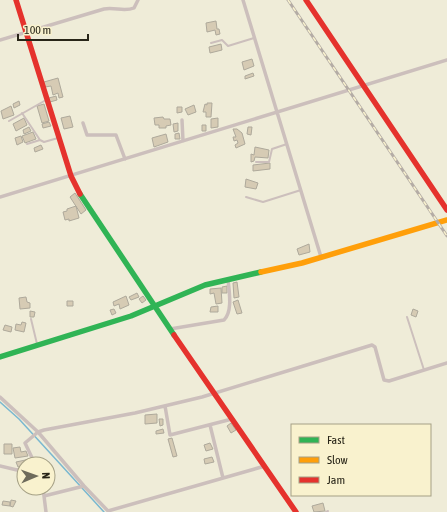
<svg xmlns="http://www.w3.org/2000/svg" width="447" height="512" font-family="'Asap Condensed',sans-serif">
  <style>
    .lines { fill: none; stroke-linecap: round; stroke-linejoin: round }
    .stream { stroke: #7ab8d0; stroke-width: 1.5 }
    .building { fill: #d6cbb4; stroke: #aea99b }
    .lane { stroke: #ccbfbc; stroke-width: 2 }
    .street { stroke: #ccbfbc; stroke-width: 3.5 }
    .fast { stroke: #30b455; stroke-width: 5.5 }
    .slow { stroke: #ff9f0a; stroke-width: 5.5 }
    .jam { stroke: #e5322d; stroke-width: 5.5 }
    .rail-casing { stroke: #b4aca5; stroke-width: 3 }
    .rail { stroke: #f9f2ce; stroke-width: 1.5; stroke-dasharray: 4.5; stroke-linecap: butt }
  </style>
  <rect width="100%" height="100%" fill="#efecd8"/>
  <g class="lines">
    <path class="stream" d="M0,402L19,419L104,512"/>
  </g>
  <path class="building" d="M216,21L217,29H219L220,34L216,35L215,30L207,32L206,23Z
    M221,44L222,50L210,53L209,47Z
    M252,59L254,66L244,70L242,62Z
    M253,73L254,76L245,79V76Z
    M58,78L63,97L59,98L58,93L53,95L51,86L45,87L44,82Z
    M56,96L57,100L50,102L49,98Z
    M19,101L20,105L14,108L13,104Z
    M207,103H212L211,117H206V112H203L205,104L207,105Z
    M44,104L49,121L42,123L37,106Z
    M194,105L196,112L188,115L185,109Z
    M11,106L14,115L3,119L1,111Z
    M177,107H182V112L177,113Z
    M70,116L73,127L64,129L61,118Z
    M163,117L164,119H170L171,125L166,126V128H159V125H155L154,118Z
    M24,118L27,125L16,131L13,124Z
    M218,118V127L211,128V119Z
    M49,122L51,126L43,128L42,124Z
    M178,123V131L174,132L173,124Z
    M202,125H206V131H202Z
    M29,127L31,131L24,134L23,130Z
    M248,127H252L251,135L247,134Z
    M233,129H237L242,133L245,144L236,148L235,145L238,143L237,140L234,141L233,137H236Z
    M33,132L36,139L25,143L22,136Z
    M179,133L180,139H175V134Z
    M166,134L168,142L154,147L152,138Z
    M21,136L23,142L17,145L15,138Z
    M41,145L43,149L35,152L34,148Z
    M255,147L269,150L268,158L255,157L254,161L251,162V154L254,155Z
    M270,163V169L253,171V165Z
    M246,179L258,183L256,189L245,187Z
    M75,193L86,210L81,214L70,197Z
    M76,206L79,218L69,221V219L65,220L63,212L67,211V209Z
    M309,244L310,252L299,255L297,249Z
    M237,282L239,297L234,298L233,283Z
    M227,286V293H222V287Z
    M221,288L222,303L216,304L214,293L210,294V289Z
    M137,293L139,297L131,300L129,297Z
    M126,296L129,305L120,309L119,304L114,306L113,302Z
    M143,296L146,300L142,303L139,299Z
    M26,297L27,302L30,303V308L20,309L19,298Z
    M238,300L242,313L237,314L233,302Z
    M67,301H73V306H67Z
    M218,306V312H210L211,307Z
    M114,309L116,313L112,315L110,310Z
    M413,309L418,311L416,317L411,315Z
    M30,311L35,312L34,317H30Z
    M22,322L26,323L24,332L15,330L16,324L21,325Z
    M5,325L12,327L11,332L3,330Z
    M157,414V423L145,424V415Z
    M159,419H163V425L160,426Z
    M231,423L236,430L231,433L227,426Z
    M163,429L164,433L156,434V431Z
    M172,438L177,456L173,457L168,439Z
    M210,443L213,449L206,451L204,445Z
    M4,444H12V454H4Z
    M20,447L21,452L26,451L28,456L15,458L13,448Z
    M212,457L214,462L205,464L204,459Z
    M30,459L32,464H24V466L18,467L16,462Z
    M11,500L16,501L13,507L10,506Z
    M3,501L10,502V506L2,505Z
    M323,503L325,511L314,512L312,506Z"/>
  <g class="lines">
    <path class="lane" d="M211,43L222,40L228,46L254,38
      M22,113L40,140L44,142L58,138
      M9,121L46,100
      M27,144L40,140
      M256,162H269L272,149L287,144
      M246,197L263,202L301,190
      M407,317L424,370
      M31,319L37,344
      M326,512L328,511"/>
    <path class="street" d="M243,0L321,257
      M0,40L104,9C115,7 124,12 134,8L138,0
      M182,120L183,141
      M83,123L87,135H116L125,159
      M0,197L447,60
      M170,329L224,320C233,311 229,291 228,279
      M0,397L38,432L84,486L109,512
      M165,406L170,435L232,419
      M210,425L223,478
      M35,464L25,443L38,432L44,430L135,413L202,397L372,345L375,347L384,380L389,381L447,363
      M0,466L17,470L24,468
      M43,488L46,512
      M44,496L84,486
      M108,511L265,466"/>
    <path class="fast" d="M80,194L174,335
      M0,357L131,316L205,285L261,272"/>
    <path class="slow" d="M261,272L302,263L447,220"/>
    <path class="jam" d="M16,0L71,176L80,194
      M306,0L447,210
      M174,335L296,512"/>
    <g class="rail-casing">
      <path id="rail" d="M288,0L447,236"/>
    </g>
    <use href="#rail" class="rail"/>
  </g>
  <rect x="291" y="424" width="140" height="72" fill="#f9f2ce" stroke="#a5a085"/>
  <rect x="299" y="437" width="20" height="6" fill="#30b455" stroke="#a5a085"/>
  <text x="327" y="444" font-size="12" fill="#282518">Fast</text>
  <rect x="299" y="457" width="20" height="6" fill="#ff9f0a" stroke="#a5a085"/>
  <text x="327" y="464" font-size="12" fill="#282518">Slow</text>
  <rect x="299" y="477" width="20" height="6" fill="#e5322d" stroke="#a5a085"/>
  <text x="327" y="484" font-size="12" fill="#282518">Jam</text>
  <g transform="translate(36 476) rotate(88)"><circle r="19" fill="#f9f2ce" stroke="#a5a085"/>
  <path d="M0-3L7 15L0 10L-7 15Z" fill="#6e6b5b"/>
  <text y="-6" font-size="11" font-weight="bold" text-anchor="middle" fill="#282518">N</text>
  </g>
  <path d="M18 34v6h70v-6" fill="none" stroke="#282518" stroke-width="2"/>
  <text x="24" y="34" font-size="12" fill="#282518" stroke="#f9f2ce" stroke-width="3" paint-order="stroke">100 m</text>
</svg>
